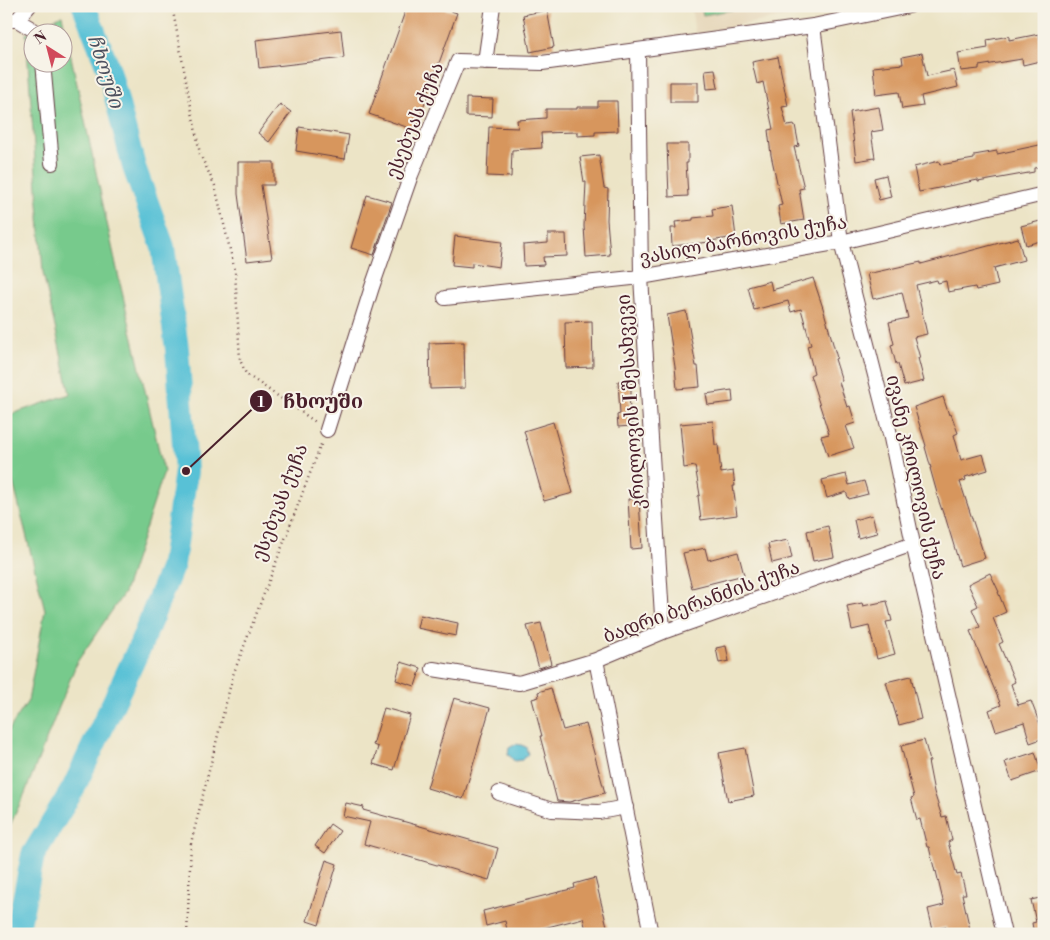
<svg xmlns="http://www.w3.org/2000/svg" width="1050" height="940" viewBox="0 0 1050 940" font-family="'Libre Bodoni','Noto Serif Georgian',serif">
	<rect width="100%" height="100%" fill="#f7f3e8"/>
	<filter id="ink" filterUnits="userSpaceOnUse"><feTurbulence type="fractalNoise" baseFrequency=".02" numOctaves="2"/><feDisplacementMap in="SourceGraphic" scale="10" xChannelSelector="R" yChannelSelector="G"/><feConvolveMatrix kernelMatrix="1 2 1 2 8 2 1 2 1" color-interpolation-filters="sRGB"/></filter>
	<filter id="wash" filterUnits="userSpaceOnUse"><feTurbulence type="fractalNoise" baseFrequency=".0096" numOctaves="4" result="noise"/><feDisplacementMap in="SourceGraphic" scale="20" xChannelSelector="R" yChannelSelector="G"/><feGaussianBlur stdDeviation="1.12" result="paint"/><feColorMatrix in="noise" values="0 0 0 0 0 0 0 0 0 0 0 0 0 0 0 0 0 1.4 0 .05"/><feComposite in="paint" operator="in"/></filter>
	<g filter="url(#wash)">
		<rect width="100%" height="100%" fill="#ece4c6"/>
		<path fill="#e5d5b7" d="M691,6H846L695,33Z"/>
		<path fill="#77ca8c" stroke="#60745c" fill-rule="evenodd" d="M701,6H736V9L703,15Z
			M62,15L120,283L164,472L124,593L77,662L25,793L6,834V734L28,701L45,610L6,454V416L70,394L43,273L26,34ZM32,32H62V62H32Z"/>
		<path fill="#59c1d6" stroke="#527080" d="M516,744L521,745L526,747L528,754L522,760L514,761L508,754L509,748Z"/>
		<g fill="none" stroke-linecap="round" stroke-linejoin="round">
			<path stroke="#59c1d6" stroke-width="24" d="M17,934L33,855L73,789L141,644L173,564L186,471L177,349L163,247L134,167L109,70L84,6"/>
		</g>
		<g id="blocks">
			<path fill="#d7965d" d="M407,6H436L457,13L415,130L369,114Z
				M547,10L554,47L530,52L523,15Z
				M341,30L344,58L259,68L256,40Z
				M1039,34L1044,60L1023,65L1022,59L979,66V69L961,71L958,53L988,48L987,40L1009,36V40Z
				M922,53L927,76L954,70L958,87L921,96L923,106L902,109L899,92L876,95L873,67L903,64L902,57Z
				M778,57L788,106L782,107L787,126L795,125L799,146L794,147L804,188L799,189L804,220L781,224L778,206L782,205L771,155L768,130L773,129L763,82L757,84L752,62Z
				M715,69L718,88L707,89L705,70Z
				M670,82H698V102H670Z
				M466,98L493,99L492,117L466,116Z
				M598,101H617L618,131L595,132V135L577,136V132L541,133L542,148L512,150L511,177L487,176L489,127L518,128L517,120L546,118V109H577V107H598Z
				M280,104L291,112L269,142L258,133Z
				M879,107L883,130L871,132L875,158L856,161L850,112Z
				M299,127L349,135L345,159L296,151Z
				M667,144H688V163H686L688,196L669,197Z
				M1044,144V166L1034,168V172L978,182V180L919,192L914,167L939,161L940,165L974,159V155L997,151V154Z
				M599,155L604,188L608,189L607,220L610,255L586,257L584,226L586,182H584L580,157Z
				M238,162H274V185H261L272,258L247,261L238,194Z
				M886,175L891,197L879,200L874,178Z
				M367,195L392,202L374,255L351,248Z
				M732,206L736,237L710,241V242L672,246L671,228H676L675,222L693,220V218L713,216L712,209Z
				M1044,220V240L1026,245L1021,226Z
				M548,234H566L567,256L543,257L544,265L524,266L523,245L548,243Z
				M455,236L502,242L499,267L472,263V267L452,265Z
				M1018,238L1024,260L994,268L998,285L976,290L975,287L948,292L946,281L938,283L937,280L916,285L927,334L914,337L920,358H918L924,381L904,386L898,364H896L891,345L894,344L889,322L908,318L902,292L873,299L867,274L921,262V264Z
				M813,278L823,308L837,358L835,359L842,381L839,382L847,407L850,406L855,423L846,426L854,448L828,456L821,436L829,434L810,375L814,373L807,346L811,345L801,309L791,312L788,301L754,310L748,287L770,281L772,290Z
				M686,311L696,366H698L700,387L677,389L675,367L667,315Z
				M592,321L593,367L566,368L565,322Z
				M464,342L465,388L430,389L429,343Z
				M618,381H631V398H629L632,426L618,427L617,415L620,414Z
				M732,390L733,402L708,405L706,394Z
				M943,397L949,415L951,414L958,433L954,435L961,460L983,454L988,470L965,477L966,480L960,482L985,558L960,566L945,516H944L936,493H937L930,468H931L925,447L926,446L914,407Z
				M713,421L715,445H718L721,473L733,471L735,486H733L737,515L701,520L698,496L700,495L695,466L684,468L680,424Z
				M553,422L573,493L544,501L524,431Z
				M846,474L849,485L864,481L868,494L849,499L846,492L827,498L822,480Z
				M628,499H639L642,548L631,549Z
				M872,515L877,533L858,538L854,520Z
				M828,526L834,557L813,561L807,531Z
				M788,540L792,558L772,563L768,544Z
				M705,548L708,560L738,552L744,575L692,588L683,553Z
				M990,573L999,592H998L1006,612L993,618L1003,642L999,644L1015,682L1011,684L1018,705L1031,701L1044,735V738L1030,743L1024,722L996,731L989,710L1001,705L970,631L980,627L972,609L978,606L968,584Z
				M887,601L892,621L886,622L895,654L877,659L869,626L852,630L847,606L862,603L863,606Z
				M420,615L458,623L456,636L417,628Z
				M541,623L551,664L539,668L527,626Z
				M726,646L729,661L719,663L716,648Z
				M401,662L421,668L415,686L396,680Z
				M911,676L921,719L899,725L886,682Z
				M551,688L563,730L586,724L605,793L569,802L557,801L540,736H542L532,699L539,697L538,692Z
				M454,698L490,708L463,799L427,788Z
				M384,708L410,715L394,770L373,764L378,747L373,745Z
				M924,740L930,761H928L934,792L942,817L946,816L952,840L948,842L957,875L961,874L966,894H962L971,934H947L946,927L933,930L928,909L944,905L936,871L935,872L929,847H927L920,819L917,820L911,798L914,797L901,746Z
				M745,748L754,796L728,801L719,753Z
				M1035,752L1041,771L1012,781L1005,762Z
				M346,803L364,807L363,810L498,848L489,880L364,844L370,822L343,816Z
				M330,824L340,831L325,853L315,846Z
				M326,860L337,864L319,925L307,921Z
				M595,878L609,934H587L583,918L520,934H508L505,921L486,926L483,911L575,888L574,884Z
				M1044,897V934H1034L1032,923L1036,922L1031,900Z"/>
		</g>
	</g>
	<g filter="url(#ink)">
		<use href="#blocks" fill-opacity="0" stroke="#623d42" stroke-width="1"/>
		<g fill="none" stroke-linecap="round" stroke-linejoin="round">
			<defs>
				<path id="minor" d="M6,20H17L29,6
					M17,20L37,32
					M813,26L841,242L891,438L913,544L1004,934
					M638,50L641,277L663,632
					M43,62L52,163
					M485,62L493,6
					M445,298L641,277L841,242L1044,194
					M327,430L372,287L411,175L458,61L542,63L813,26L909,6
					M433,669L519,683L596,660
					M499,793L552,810L599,812L626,807
					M651,934L596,660L663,632L913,544"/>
			</defs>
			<use href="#minor" stroke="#623d42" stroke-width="16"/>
			<path stroke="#623d42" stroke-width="2.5" stroke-dasharray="1 4" stroke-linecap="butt" d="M172,6L200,154L215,186L235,271L240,360L246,374L317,423
				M187,934L191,843L233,675L322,442"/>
			<use href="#minor" stroke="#fff" stroke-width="14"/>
		</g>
	</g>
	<g text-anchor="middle" stroke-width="4" stroke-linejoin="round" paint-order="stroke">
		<g font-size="19" fill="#4a1f2b" stroke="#f7f3e8">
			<text transform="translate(414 120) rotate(-68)" y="7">ესებუას ქუჩა</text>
			<text transform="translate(743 239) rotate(-10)" y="7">ვასილ ბარნოვის ქუჩა</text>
			<text transform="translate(630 402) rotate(-94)" y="7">კრილოვის I შესახვევი</text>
			<text transform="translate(917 477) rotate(77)" y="7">ივანე კრილოვის ქუჩა</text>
			<text transform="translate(279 502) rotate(-69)" y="7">ესებუას ქუჩა</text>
			<text transform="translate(701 601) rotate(-20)" y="7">ბადრი ბერანძის ქუჩა</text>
		</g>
		<g font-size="20" font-style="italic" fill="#4e505e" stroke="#f7f3e8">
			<text transform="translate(106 71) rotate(72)" y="7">ჩხოუში</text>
		</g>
	</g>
	<path fill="none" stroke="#4a1f2b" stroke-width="2" d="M186 471L261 401"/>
	<g fill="#4a1f2b" stroke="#f7f3e8" stroke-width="2">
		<circle cx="186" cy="471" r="5"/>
		<circle cx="261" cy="401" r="12"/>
	</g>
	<g font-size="15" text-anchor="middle" font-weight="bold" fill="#fff">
		<text x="261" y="407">1</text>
	</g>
	<g font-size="20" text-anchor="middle" font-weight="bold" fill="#4a1f2b" stroke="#f7f3e8" stroke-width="4" stroke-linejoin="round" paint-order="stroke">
		<text x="323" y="408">ჩხოუში</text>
	</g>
	<rect width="1050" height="940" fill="none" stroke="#f7f3e8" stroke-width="25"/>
	<g transform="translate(48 48) rotate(324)"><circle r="24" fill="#f7f3e8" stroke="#b29e9c"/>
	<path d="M0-4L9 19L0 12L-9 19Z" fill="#d1495b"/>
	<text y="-8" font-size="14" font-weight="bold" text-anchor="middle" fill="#4a1f2b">N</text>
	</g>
</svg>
